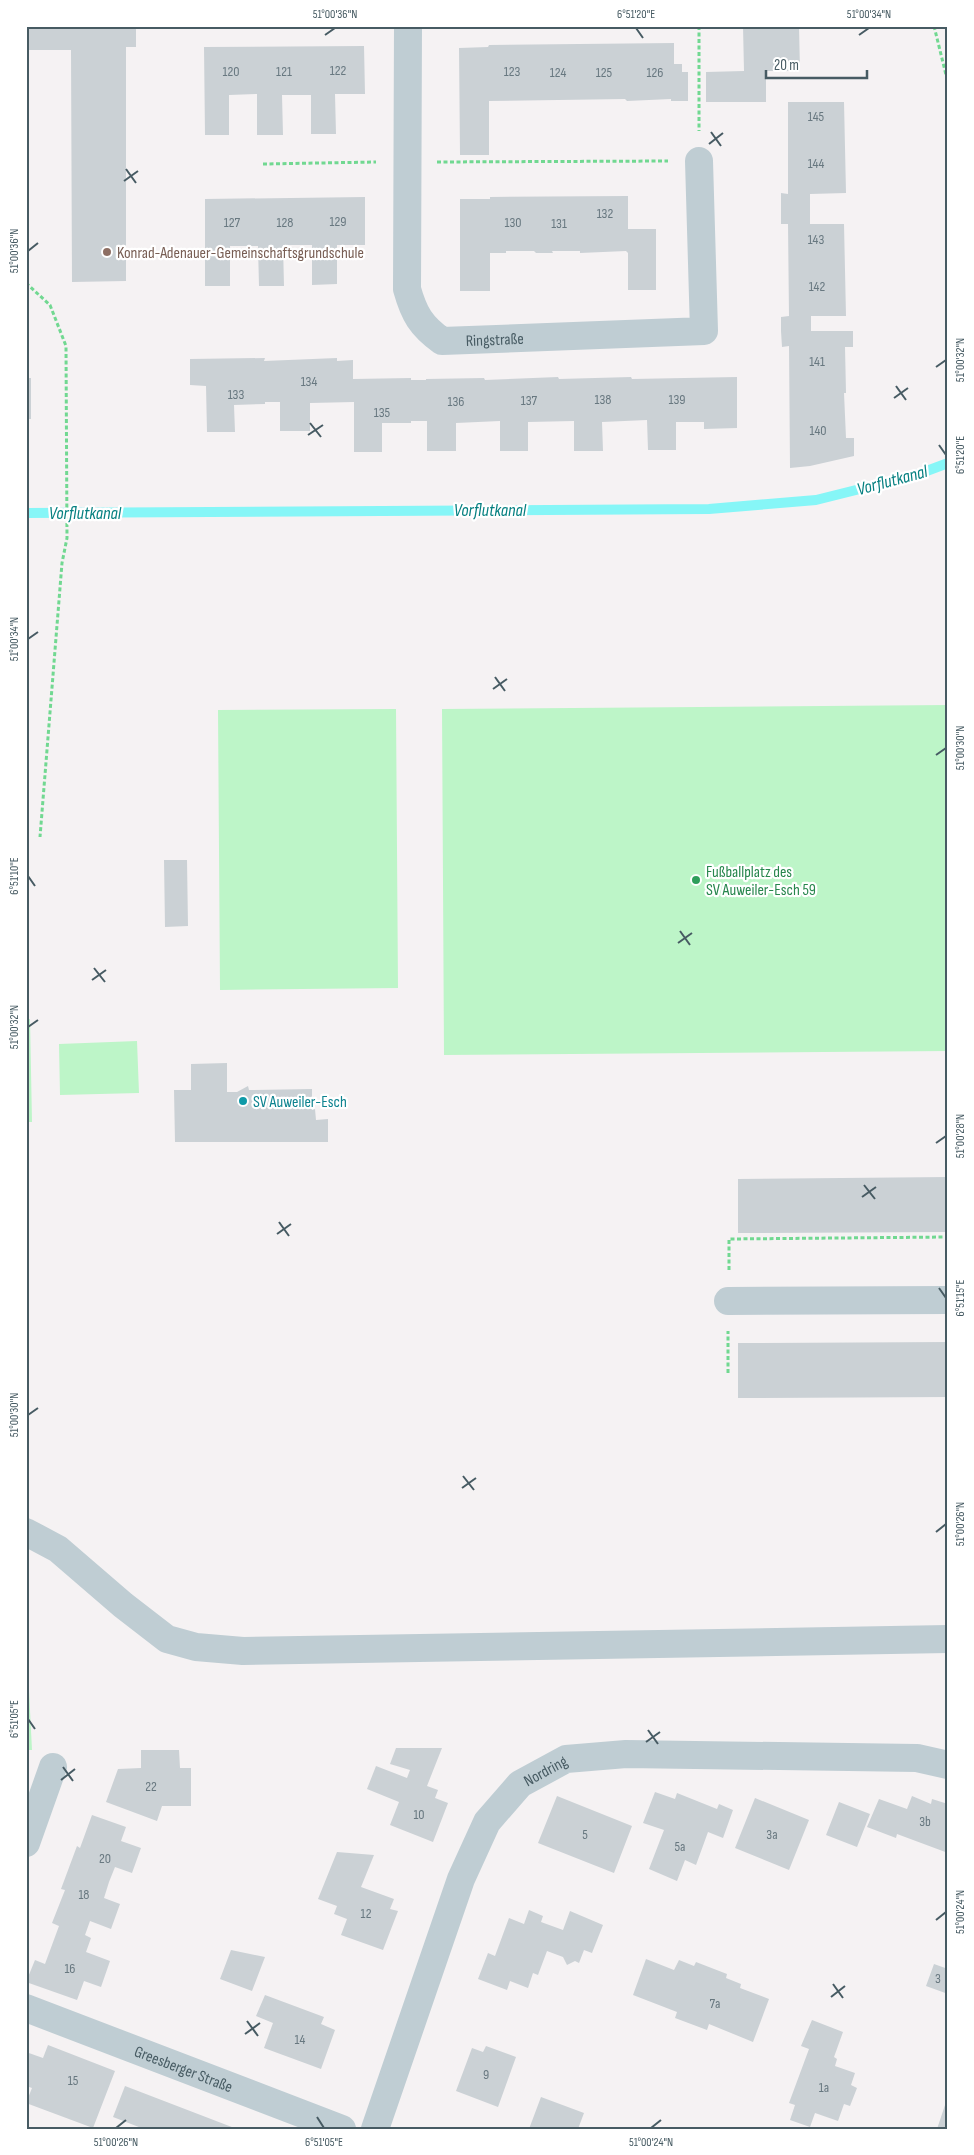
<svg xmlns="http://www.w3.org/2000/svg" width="974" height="2155" viewBox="0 0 974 2155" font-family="'Sofia Sans Condensed',sans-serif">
	<defs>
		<pattern id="park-tufts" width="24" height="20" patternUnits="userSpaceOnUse" patternTransform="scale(1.25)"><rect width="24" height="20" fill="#bdf5c8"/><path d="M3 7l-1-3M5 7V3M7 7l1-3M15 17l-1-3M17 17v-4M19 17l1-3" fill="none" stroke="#a4d4ae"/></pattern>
	</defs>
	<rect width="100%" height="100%" fill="#f5f2f3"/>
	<path fill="url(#park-tufts)" d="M26,1631L32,1750H26Z"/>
	<path fill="#bdf5c8" d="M948,705V1051L444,1055L442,709Z
		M396,709L398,988L220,990L218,710Z
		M26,1019H30L32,1122H26Z
		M137,1041L139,1093L60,1095L59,1044Z"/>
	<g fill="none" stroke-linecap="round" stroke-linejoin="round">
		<path stroke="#86f6f7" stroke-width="10" d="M26,513L709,509L816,500L916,475L948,463"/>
	</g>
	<path fill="#cbd1d5" d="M26,26H136V47H126V281L72,282L71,50H26Z
		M743,26H799L800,71H766V102H706V72L744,71Z
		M674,43V64H682V72H688V101H671V99L627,101L625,99L489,101V155H460L459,48L488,47L489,45Z
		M364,46L365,94H335L336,134H311V95H282L283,135H257V94L229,95V135H205L204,47Z
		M788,102H844L846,193L810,194V224H844L846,316H811V331H853V347H845L846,393H844L846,438H854V456L810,466L790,468L789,346L782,347L781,331V317L789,316L788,224H781V193L788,194Z
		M628,196V229H656V290H628V253L626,251L580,253V251H552L553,253H536L534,251H506V253H490V291H460V199H490V197Z
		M365,197V245H337V284L312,285V245H283L284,286H259L258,246H230V286H205V199Z
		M265,358L264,361L337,358V361L353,360V379L411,378V380H426V379L484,378L485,380L558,377L559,379L631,377L632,379L737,377V428L704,429V422H676V450H648L647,420L602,422L603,451H574V421L528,422V451H500V421L456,423V451H427V421H411V423H382V452H354V402L310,403V431H280V402H265V404L234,405L235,432H207L206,386L190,385V359Z
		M26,378H31V419H26Z
		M164,860H187L188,926L165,927Z
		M227,1063V1092H237L248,1086L249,1090L312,1089V1110L315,1109L316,1120L328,1119V1142H175L174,1090H191V1064Z
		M948,1177V1232L738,1233V1179Z
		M948,1342V1397L738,1398V1343Z
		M396,1748H442L427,1786L438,1790L435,1798L448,1803L433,1842L390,1825L399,1802L367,1789L376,1766L407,1778L410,1770L390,1764Z
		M141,1750H179L180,1768H191V1806H162L157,1821L106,1802L118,1769L141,1768Z
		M655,1792L675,1799L677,1793L717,1809L719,1804L733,1810L723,1838L708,1832L696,1865L685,1860L677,1881L649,1869L664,1830L643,1823Z
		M557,1796L632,1826L614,1873L538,1843Z
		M912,1796L931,1804L932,1799L948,1804V1853L897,1834L896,1838L867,1827L879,1799L907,1809Z
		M755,1798L809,1820L789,1870L735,1848Z
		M839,1802L870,1814L857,1847L826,1835Z
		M92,1815L126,1827L121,1841L141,1848L132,1873L115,1867L109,1882L104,1898L120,1904L111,1929L90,1921L85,1935L91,1938L86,1952L110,1961L101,1987L84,1981L77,2000L26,1982L35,1960L45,1964L59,1926L52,1923L65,1890L61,1889L77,1846L80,1848Z
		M337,1852L374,1855L361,1887L394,1899L390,1909L398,1911L383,1950L341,1935L347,1919L334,1914L337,1906L318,1899Z
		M529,1910L543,1916L541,1922L563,1930L570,1911L603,1925L592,1953L584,1950L579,1963L575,1961L567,1965L563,1957L547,1951L538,1975L533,1973L528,1988L510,1981L507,1990L478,1979L488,1953L495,1956L509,1918L524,1924Z
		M231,1950L265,1957L252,1991L220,1979Z
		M646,1959L674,1970L679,1960L694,1966L696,1962L727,1974L726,1978L741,1984L740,1988L769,1999L753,2042L709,2024L707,2030L675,2018L677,2012L633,1995Z
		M934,1964L948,1969V1994L926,1986Z
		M265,1995L324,2017L321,2024L335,2030L321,2069L264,2048L273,2023L256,2016Z
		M812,2020L843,2032L834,2057L837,2059L835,2066L855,2073L851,2085L857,2088L850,2106L844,2104L838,2121L815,2113L810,2127L790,2120L795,2105L789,2103L809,2049L801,2046Z
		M48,2045L115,2071L93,2128L26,2103L32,2088L26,2086V2052L43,2058Z
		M486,2046L516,2057L498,2107L456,2091L472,2048L483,2052Z
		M125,2086L237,2129H144L113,2117Z
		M541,2097L584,2113L578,2129H529Z
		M948,2099V2129H937L947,2099Z"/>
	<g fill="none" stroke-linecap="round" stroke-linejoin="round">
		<path stroke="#71d891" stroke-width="3" stroke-dasharray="4 2.5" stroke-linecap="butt" d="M699,26V131
			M934,26L948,83
			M437,162L668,161
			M263,164L376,162
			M26,283L50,305L66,346L67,538L62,563L40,837
			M729,1270V1239L948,1237
			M728,1373V1331"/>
		<g stroke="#bfcdd3" stroke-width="28">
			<path id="s1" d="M408,26L407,289C414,314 421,326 442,341L704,331L699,161"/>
			<path d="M728,1301L948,1300"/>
			<path d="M26,1532L58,1549L123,1605L167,1639L196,1647L243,1651L948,1639"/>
			<path d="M26,1843L53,1767"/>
			<path id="s2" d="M26,2008L342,2129"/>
			<path id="s3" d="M375,2129L461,1879L487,1822L520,1784L566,1759L626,1754L917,1758L948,1765"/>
		</g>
	</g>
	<path fill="none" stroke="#475b63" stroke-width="2" d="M636,28L643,38M325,35L335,28M859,35L869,28M711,132L721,146M709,144L723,133M126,169L136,183M124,181L138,171M28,251L38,243M936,367L946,360M896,386L906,400M894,398L908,388M310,423L321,437M308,435L323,425M939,445L946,455M28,639L38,632M495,677L505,691M493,689L507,679M936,755L946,748M28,876L35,886M680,931L690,945M678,943L692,933M94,968L105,982M92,980L106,970M28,1027L38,1020M936,1143L946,1136M864,1185L875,1199M862,1197L876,1187M279,1222L289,1236M277,1234L291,1224M939,1288L946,1298M28,1415L38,1408M463,1476L474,1490M462,1488L476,1478M936,1532L946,1524M28,1719L35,1729M648,1730L658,1744M646,1742L660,1732M63,1767L73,1781M61,1780L75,1769M936,1920L946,1912M833,1984L843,1998M831,1997L845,1986M247,2021L258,2036M245,2034L260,2023M317,2117L324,2128M116,2128L126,2120M651,2128L661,2120"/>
	<circle fill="#8d6e63" stroke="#fff" stroke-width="2" cx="107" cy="252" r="5"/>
	<circle fill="#2e9e5b" stroke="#fff" stroke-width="2" cx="696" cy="880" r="5"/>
	<circle fill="#0f9aa8" stroke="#fff" stroke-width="2" cx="243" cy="1101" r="5"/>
	<g text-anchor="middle" stroke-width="4.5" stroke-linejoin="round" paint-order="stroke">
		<g font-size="14" fill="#687880">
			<text x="338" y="75">122</text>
			<text x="231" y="76">120</text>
			<text x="284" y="76">121</text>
			<text x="512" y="76">123</text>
			<text x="558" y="77">124</text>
			<text x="604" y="77">125</text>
			<text x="655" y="77">126</text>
			<text x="816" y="121">145</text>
			<text x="816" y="168">144</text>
			<text x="605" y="218">132</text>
			<text x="338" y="226">129</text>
			<text x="232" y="227">127</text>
			<text x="285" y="227">128</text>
			<text x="513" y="227">130</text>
			<text x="559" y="228">131</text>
			<text x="816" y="244">143</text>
			<text x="817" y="291">142</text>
			<text x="817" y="366">141</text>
			<text x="309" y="386">134</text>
			<text x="236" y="399">133</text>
			<text x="603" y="404">138</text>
			<text x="677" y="404">139</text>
			<text x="529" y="405">137</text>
			<text x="456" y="406">136</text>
			<text x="382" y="417">135</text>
			<text x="818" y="435">140</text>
			<text x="151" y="1791">22</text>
			<text x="419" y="1819">10</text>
			<text x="925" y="1826">3b</text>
			<text x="585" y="1839">5</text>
			<text x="772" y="1839">3a</text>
			<text x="680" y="1851">5a</text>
			<text x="105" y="1863">20</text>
			<text x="84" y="1899">18</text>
			<text x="366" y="1918">12</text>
			<text x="70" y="1973">16</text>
			<text x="938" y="1983">3</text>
			<text x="715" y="2008">7a</text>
			<text x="300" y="2044">14</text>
			<text x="486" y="2079">9</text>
			<text x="73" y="2085">15</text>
			<text x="824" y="2092">1a</text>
		</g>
		<g font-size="16" fill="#785e54" stroke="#fff" text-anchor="start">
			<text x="117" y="258">Konrad-Adenauer-Gemeinschaftsgrundschule</text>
		</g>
		<g font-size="16" fill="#475b63" stroke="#fff">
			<text dy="6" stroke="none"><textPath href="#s1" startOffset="380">Ringstraße</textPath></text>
			<text dy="6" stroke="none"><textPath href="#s3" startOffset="406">Nordring</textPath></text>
			<text dy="6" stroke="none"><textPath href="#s2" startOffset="169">Greesberger Straße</textPath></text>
		</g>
		<g font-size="16" fill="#27864d" stroke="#fff" text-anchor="start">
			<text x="706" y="877">Fußballplatz des<tspan x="706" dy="18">SV Auweiler-Esch 59</tspan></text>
		</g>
		<g font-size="16" fill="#0d838f" stroke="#fff" text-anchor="start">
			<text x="253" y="1107">SV Auweiler-Esch</text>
		</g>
		<g font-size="18" font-style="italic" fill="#068081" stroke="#fff">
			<text transform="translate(892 480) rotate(-15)" y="6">Vorflutkanal</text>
			<text x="490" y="516">Vorflutkanal</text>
			<text x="85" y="519">Vorflutkanal</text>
		</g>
	</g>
	<rect width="974" height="2155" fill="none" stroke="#ffffff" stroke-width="55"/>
	<path d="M766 70v8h101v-8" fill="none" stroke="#475b63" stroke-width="2.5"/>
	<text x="774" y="70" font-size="15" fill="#475b63" stroke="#ffffff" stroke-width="4" paint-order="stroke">20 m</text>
	<rect x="28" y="28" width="918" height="2100" fill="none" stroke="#475b63" stroke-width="2"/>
	<g font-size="12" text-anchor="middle" fill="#475b63">
		<text x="335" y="18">51°00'36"N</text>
		<text x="636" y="18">6°51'20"E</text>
		<text x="869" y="18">51°00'34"N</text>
		<text transform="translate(14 251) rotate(-90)" y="4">51°00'36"N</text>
		<text transform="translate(960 360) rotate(-90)" y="4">51°00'32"N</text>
		<text transform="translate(960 455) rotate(-90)" y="4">6°51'20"E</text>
		<text transform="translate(14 639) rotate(-90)" y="4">51°00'34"N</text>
		<text transform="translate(960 748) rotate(-90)" y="4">51°00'30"N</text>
		<text transform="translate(14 876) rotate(-90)" y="4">6°51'10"E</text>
		<text transform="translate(14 1027) rotate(-90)" y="4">51°00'32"N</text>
		<text transform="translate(960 1136) rotate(-90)" y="4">51°00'28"N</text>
		<text transform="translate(960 1298) rotate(-90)" y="4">6°51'15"E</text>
		<text transform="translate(14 1415) rotate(-90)" y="4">51°00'30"N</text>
		<text transform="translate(960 1524) rotate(-90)" y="4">51°00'26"N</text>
		<text transform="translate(14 1719) rotate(-90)" y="4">6°51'05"E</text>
		<text transform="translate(960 1912) rotate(-90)" y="4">51°00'24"N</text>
		<text x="116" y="2146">51°00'26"N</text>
		<text x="324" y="2146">6°51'05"E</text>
		<text x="651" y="2146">51°00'24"N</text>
	</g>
</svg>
